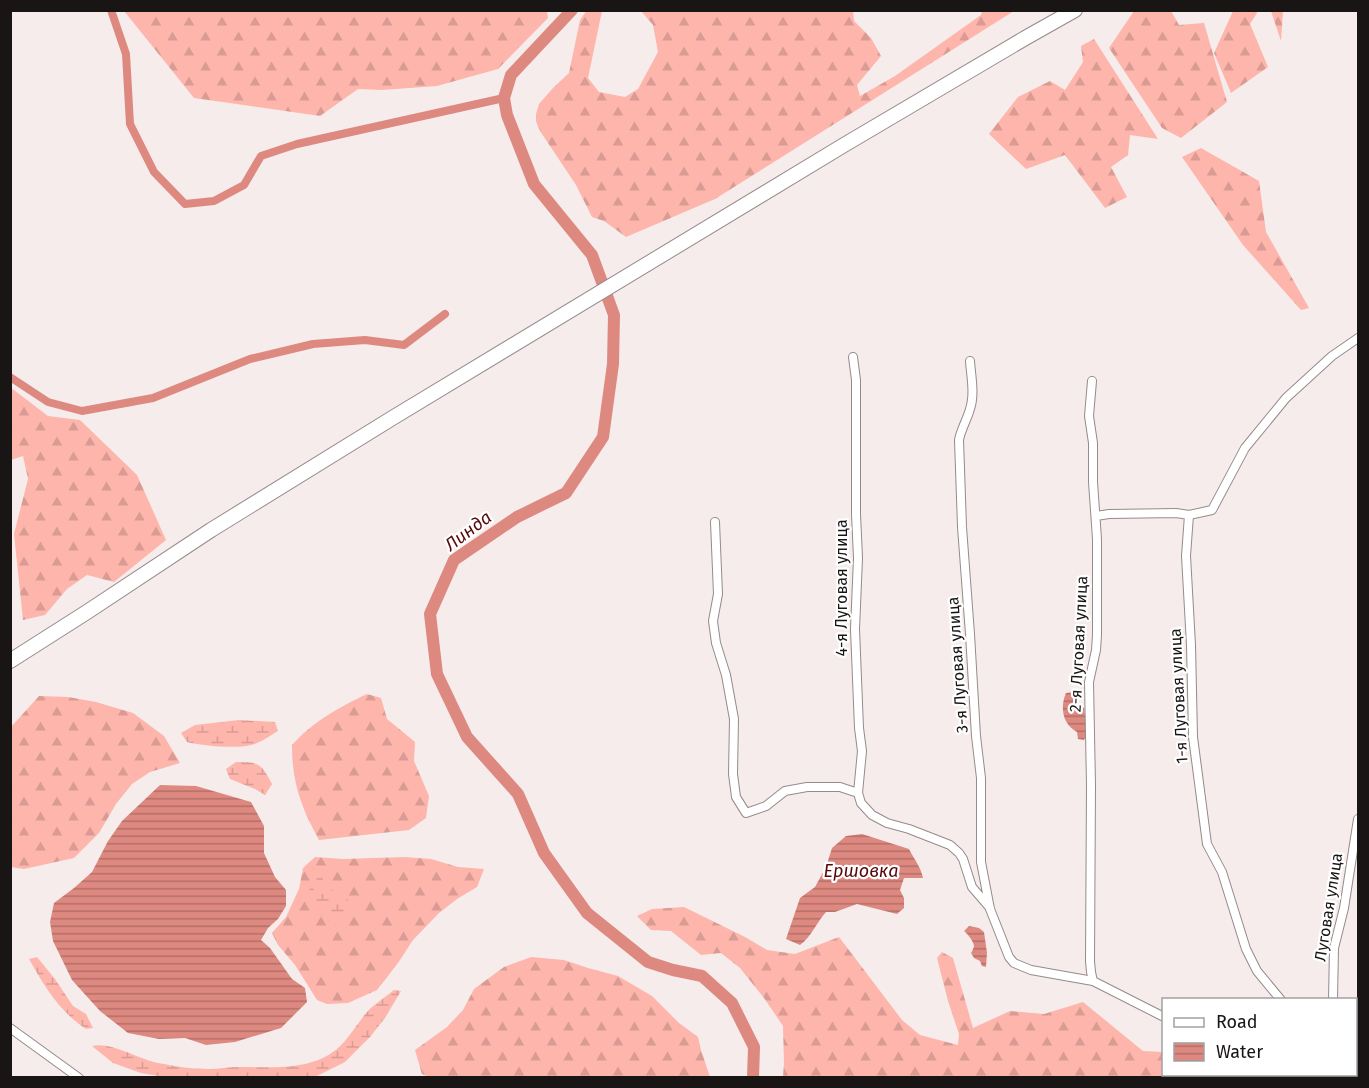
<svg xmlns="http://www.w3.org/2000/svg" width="1369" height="1088" viewBox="0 0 1369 1088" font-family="'Fira Sans',sans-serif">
	<defs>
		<pattern id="forest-firs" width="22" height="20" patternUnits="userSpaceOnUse" patternTransform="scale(1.5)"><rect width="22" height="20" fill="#feb5ac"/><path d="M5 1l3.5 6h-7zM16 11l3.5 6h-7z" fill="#d99b93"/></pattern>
		<pattern id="wetland-marsh" width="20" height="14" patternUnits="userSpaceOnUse" patternTransform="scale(1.5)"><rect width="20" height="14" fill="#feb5ac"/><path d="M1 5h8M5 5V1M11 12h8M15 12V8" fill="none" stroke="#d99b93"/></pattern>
		<pattern id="water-rules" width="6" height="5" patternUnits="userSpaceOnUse" patternTransform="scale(1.5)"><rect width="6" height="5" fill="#de8980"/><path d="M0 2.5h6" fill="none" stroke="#b36f68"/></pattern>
	</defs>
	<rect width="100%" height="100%" fill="#f6eceb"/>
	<path fill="url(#forest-firs)" d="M587,10L602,11L588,78L599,92L625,97L638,89L658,52L653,25L641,11H853L854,21L871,38L881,56L857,85L860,96L895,76L981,15L982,11H1014L715,199L626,237L604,221L592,217L576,185L540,131L536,121V114L539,104L553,88L569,73L580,20Z
		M547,11L548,18L498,69L437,86L382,90L358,89L320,116L194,98L124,11Z
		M1134,11H1171L1179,25L1204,23L1227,102L1181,138L1162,128L1109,48Z
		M1233,11H1257V13L1250,24L1268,67L1231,93L1214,53Z
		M1271,11H1283L1281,41Z
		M1094,39L1158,139L1130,135L1128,155L1111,167L1127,197L1105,208L1065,155L1026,169L989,134L1018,97L1050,81L1065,90L1083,62L1081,46Z
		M1201,148L1259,181L1266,232L1309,308L1301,310L1243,245L1182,157Z
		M10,387L48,416L80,420L137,475L166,540L114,582L87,575L67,589L45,615L23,620L14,534L28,479L23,456L11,460Z
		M367,694L381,698L387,719L415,742L414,761L429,796L426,818L409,830L319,840C301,807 292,783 292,745C314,721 338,708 367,694Z
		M39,696L68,697L96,702L133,713L164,736L180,763L150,772L132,784L116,804L99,833L74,858L24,869L11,867V727Z
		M315,857L343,859L405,857L431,859L458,867L484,869L477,887L457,899L439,913L413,940L398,963L377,990L348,1003L327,1004L317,1000L295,965L278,945L272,933L286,917L299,889L303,868Z
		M684,907L745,937L767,950L795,954L839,937L902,1020L920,1035L958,1045L959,1034L948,1001L937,958L942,952L953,958L973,1028L1010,1011L1044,1014L1083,1002L1143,1051L1163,1052L1164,1074L1177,1075L1179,1077H783L784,1063L783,1026L764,998L740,968L721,953L701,955L671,931L651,930L637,916L652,909Z
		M531,957L564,960L588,968L618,976L652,996L679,1023L698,1037L701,1050L710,1077L432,1078L422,1074L415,1050L447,1027L463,1010L474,989L504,967Z"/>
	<path fill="url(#wetland-marsh)" d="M239,720L275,722L278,731C271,735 264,740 257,743C244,750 202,746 187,742L181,733L195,725Z
		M236,762C259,762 261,763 272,784L265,795L255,789L230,779L226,769Z
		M315,865C324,881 327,891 347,895L349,907L344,920L332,925C326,918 317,911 313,903C307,891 309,876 315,865Z
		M37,957L55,979L73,1006L86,1014L93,1028L86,1029C60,1012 44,986 29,959Z
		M394,990L401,991L385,1018L370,1037L345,1062L315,1077H164L141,1073L113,1063L92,1046C110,1041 139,1059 158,1063C174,1066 191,1069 208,1069C218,1069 229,1067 240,1067C272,1067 310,1071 337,1049C351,1037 359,1019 372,1007C379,1001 387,996 394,990Z"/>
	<path fill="url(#water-rules)" d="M1073,692L1075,696L1077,694L1079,695L1077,702L1081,712L1084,707L1087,734L1084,740L1078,739L1077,732C1062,724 1060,707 1066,693Z
		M160,785L196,786L251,802L264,826V853L275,877L286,890V906L278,919L268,928L261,940L270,948L292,979L305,988L307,1002L281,1028L235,1042L206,1045L185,1038L159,1039L128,1033L100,1011L72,980L53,941L50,922L54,903L74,888L92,872L108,841L122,821Z
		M862,834L909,849C915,861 920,865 923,878H904L900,890L904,898V908L897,914L857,904L835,912H826C817,922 811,937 800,945L786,939L800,898L815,887L826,867L832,848L846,836Z
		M969,926L979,928L984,932L987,953L986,967L982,966L980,961L974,958L971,953C972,952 974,947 974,946C974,942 967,933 964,931Z"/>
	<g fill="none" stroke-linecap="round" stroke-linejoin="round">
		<path stroke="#de8980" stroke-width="8" d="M111,10L126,54L130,124L154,172L185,204L214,201L244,185L261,156L297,144L504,98
			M10,377L48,402L82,411L153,398L250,359L313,344L365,340L404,345L445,314"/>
		<path stroke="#de8980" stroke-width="12" d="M572,10L511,75L504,98L507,115L534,184L592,255L614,315L613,364L603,437L566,493L517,517L454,560L430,614L437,674L467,737L518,794L544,853L587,913L648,962L673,970L702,976L732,1003L754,1047L753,1078"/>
		<defs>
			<path id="street" d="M853,357L856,380V514L858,558L855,629L859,728L862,751L858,793L861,803L872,815L887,823L909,829L950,845L959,853L963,859L972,887L990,908
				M970,361C971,376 975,394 970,409C967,420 961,429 959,440L962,527L970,634L976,736L981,778V862L990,909L1009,957L1014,963L1031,970L1093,981L1164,1017
				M1092,381L1089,416L1093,443V482L1097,539V635L1096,650L1089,682L1091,785L1090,961L1091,972L1093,981
				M1189,515L1186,556L1191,645L1193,737L1207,844L1222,872L1246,949L1257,971L1281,1000
				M1096,516L1109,514L1176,513L1189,515L1212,510L1245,448L1286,398L1332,356L1358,338
				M715,522L718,594L713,621L716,643L726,675L734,719L733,774L736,797L746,813L766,806L785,791L807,787H840L858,793
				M1333,1000L1334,948L1344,908L1358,819
				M1356,1017H1358
				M10,1028L79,1078"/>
			<path id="primary" d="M10,661L87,612L211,530L394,417L844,145L1027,37L1075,10"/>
		</defs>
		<use href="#street" stroke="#948b8a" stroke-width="10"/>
		<use href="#primary" stroke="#948b8a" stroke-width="16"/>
		<use href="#street" stroke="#fff" stroke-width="8"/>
		<use href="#primary" stroke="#fff" stroke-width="14"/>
	</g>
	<g text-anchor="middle" stroke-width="4.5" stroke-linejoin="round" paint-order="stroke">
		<g font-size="16" fill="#181514" stroke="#fff">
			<text transform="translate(841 588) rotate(-90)" y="6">4-я Луговая улица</text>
			<text transform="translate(1078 644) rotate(-87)" y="6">2-я Луговая улица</text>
			<text transform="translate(957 665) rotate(-94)" y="6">3-я Луговая улица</text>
			<text transform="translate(1178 696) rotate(-93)" y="6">1-я Луговая улица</text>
			<text transform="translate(1328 907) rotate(-81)" y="6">Луговая улица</text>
		</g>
		<g font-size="18" font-style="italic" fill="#56080a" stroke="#fff">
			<text transform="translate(468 531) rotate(-37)" y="6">Линда</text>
			<text x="861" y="877">Ершовка</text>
		</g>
	</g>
	<rect width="1369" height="1088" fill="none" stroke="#181514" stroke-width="24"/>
	<rect x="1162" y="998" width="195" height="78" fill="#ffffff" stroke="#a3a1a1" stroke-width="1.5"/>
	<rect x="1174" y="1018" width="30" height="9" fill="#ffffff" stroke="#a3a1a1" stroke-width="1.5"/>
	<text x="1216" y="1028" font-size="18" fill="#181514">Road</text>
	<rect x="1174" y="1043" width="30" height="18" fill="url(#water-rules)" stroke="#a3a1a1" stroke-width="1.5"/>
	<text x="1216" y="1058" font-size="18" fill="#181514">Water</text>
</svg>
